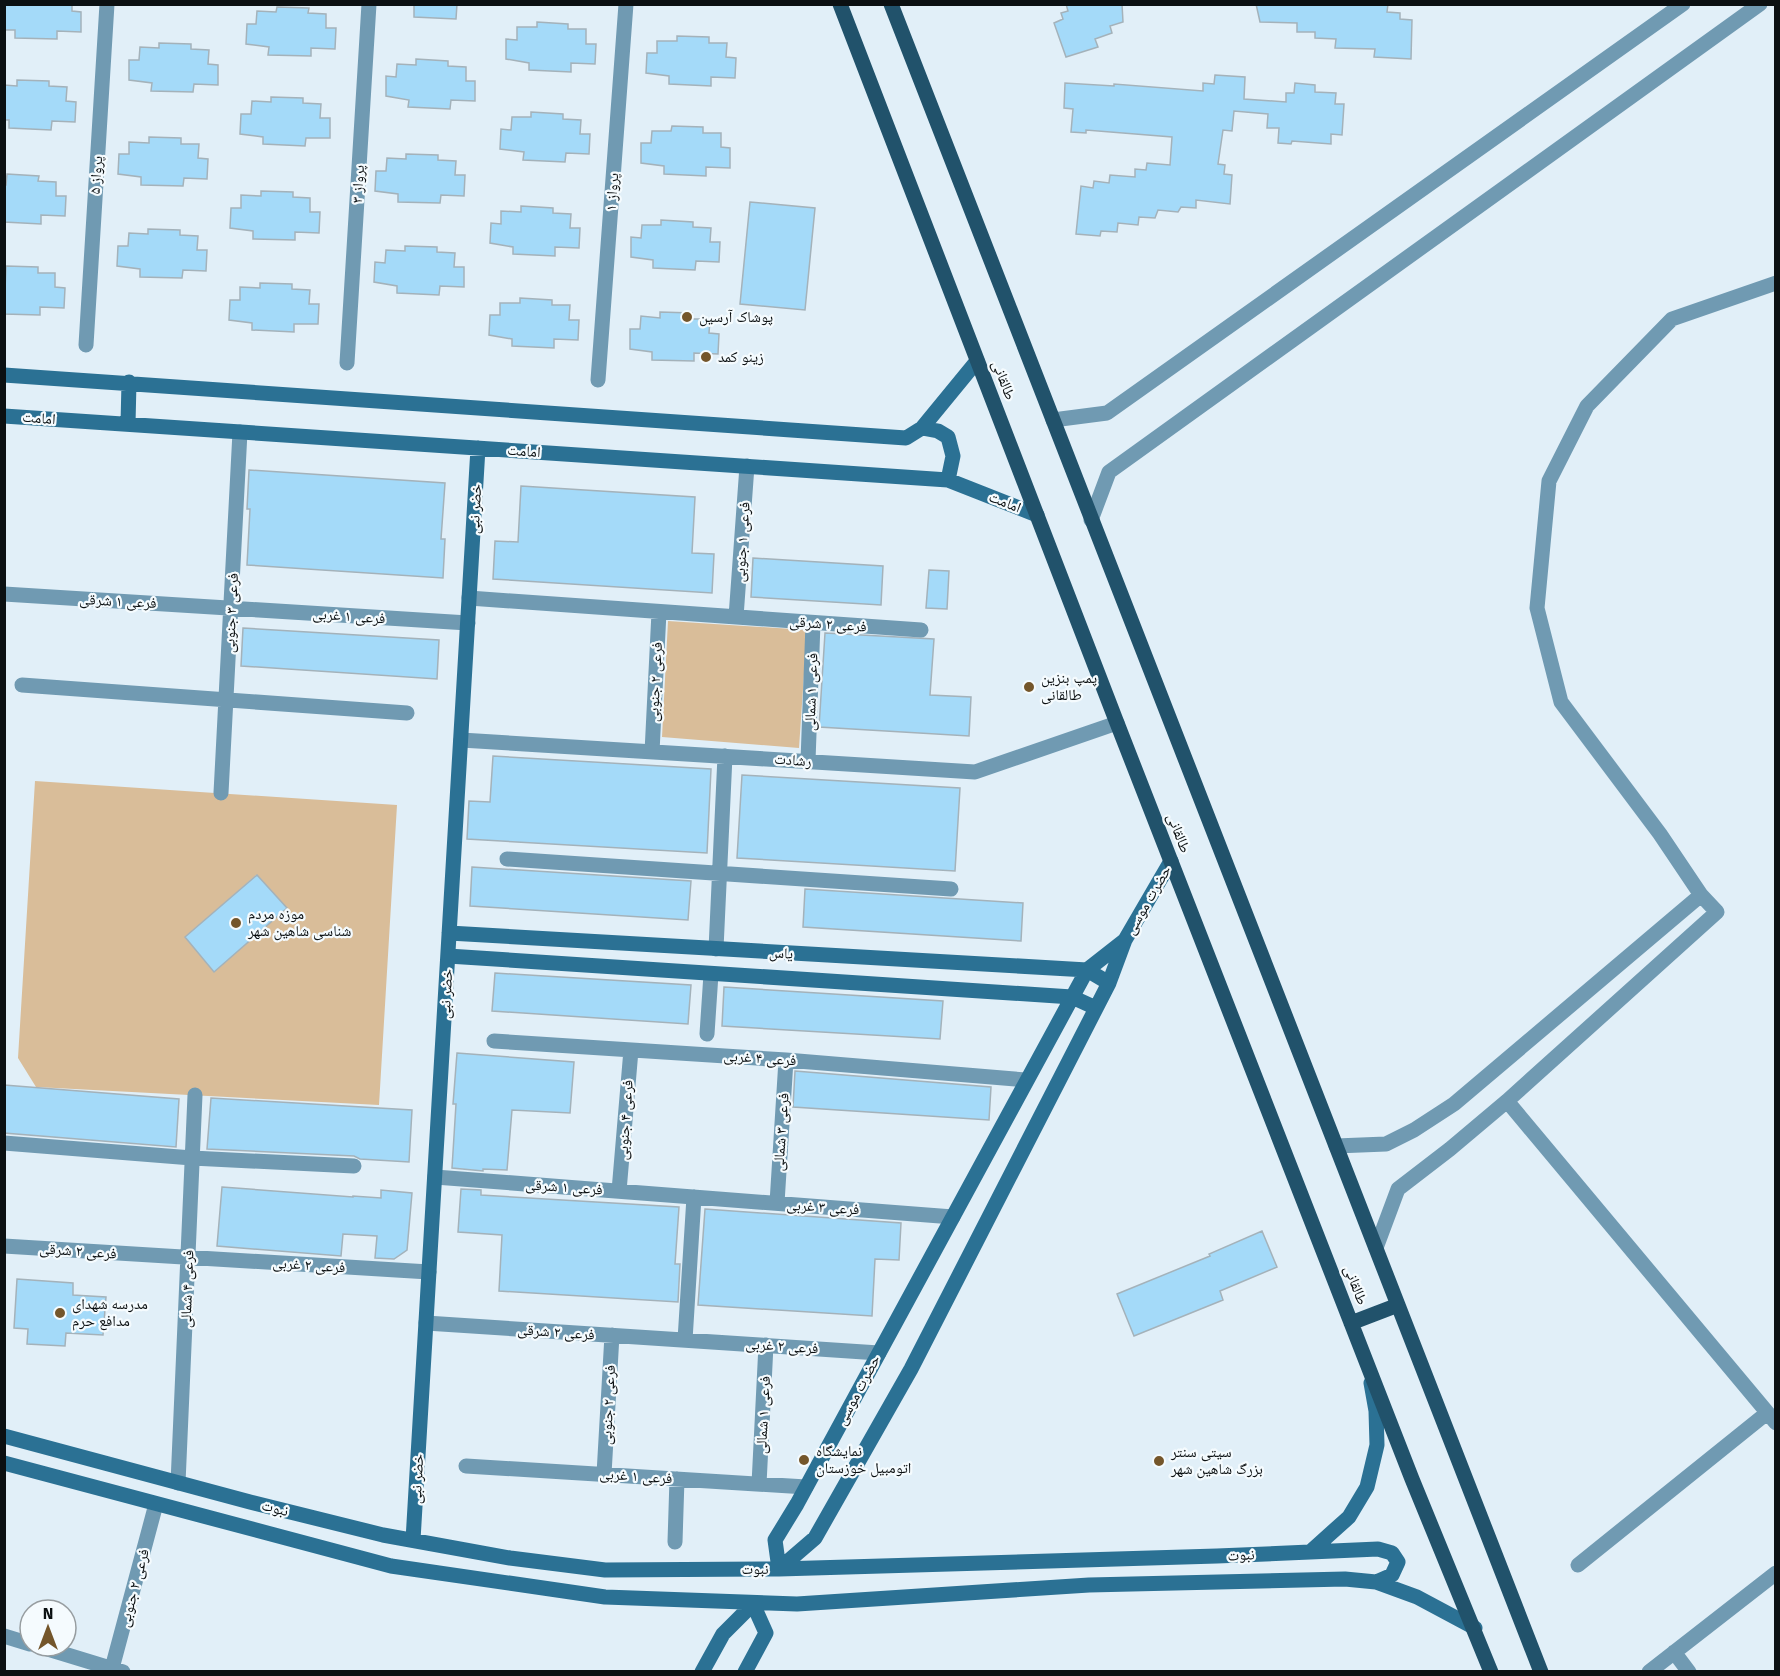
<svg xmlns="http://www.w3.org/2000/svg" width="1780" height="1676" viewBox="0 0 1780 1676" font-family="'Fira Sans','Noto Naskh Arabic',sans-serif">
	<rect width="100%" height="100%" fill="#e1eff8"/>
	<path fill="#d9bd99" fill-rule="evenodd" d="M668,621L807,630L799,748L662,737Z
		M35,781L397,805L379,1105L36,1087L18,1058ZM256,875L286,908L214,972L186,937Z"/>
	<path fill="#a4daf9" stroke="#a4b2ba" stroke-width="1.5" d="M4,4H72V11L81,12V32L57,31V39L15,38V30H4Z
		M414,4H457L456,19L414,17Z
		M1066,4H1122L1123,22L1110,26L1112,33L1095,39L1098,47L1066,57L1054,23L1063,19L1061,13L1068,11Z
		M1256,4H1388L1387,12L1400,13V19L1412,20L1411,59L1374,57L1375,49L1335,48L1336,39L1315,38V32H1297V23L1260,22Z
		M277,7L309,8L308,13L326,14V28H336L335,49L311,48V56L268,55L269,47L246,44L247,24H256L257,11L276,12Z
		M537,22L568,24V29H586V44H596L595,64L571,63V72L529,70V63L506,59V39L517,40V27H537Z
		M677,36L709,37V43H727L726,57L736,58L735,78L711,77V86L669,84V76L646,73L647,53H657V41H677Z
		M159,43L191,44V49L209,50L208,64L218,65V85L194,84L193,92L151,91L152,83L129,80V60H139L140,47L159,48Z
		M416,59L448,61V66L466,67V81H475V101L451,100L450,109L408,107L409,100L386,96V76L396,77L397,64L416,65Z
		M1215,75L1245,77L1244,99L1286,102V93H1294L1295,83L1315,85V92L1336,93L1335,104H1344L1342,135L1331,134V144L1292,141L1291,144L1278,143L1279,128H1267L1268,114L1234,111L1232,131L1223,130L1218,164L1225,165L1224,174L1232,175L1230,204L1196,200V208L1181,207L1178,212L1158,210L1155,218L1139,217L1138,225L1118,223L1117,232L1101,231L1100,236L1076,234L1081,186L1093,188L1094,181L1109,183L1110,175L1135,177V169L1146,170L1147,163L1170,165L1172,137L1086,130V133L1071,132L1073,109L1064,108L1065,83L1114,86V84L1203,91V83L1214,84Z
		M17,80L49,81V86L67,87L66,101L76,102L75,122L52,121L51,130L9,128V120H4V85L17,86Z
		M271,97L303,98V103L321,104L320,118H330V138H306L305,146L263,144V137L240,134L241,114H251L252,101L271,102Z
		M531,112L563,114V119L581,120L580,134H590L589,154L566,153L565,162L523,160L524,152L500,149L501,129L511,130L512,117H531Z
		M672,126L703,127V133H721V147L730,148V168L706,167V176L664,174V166L641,163V143H651L652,131H671Z
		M149,137L181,138V144H199L198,158L208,159L207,179L184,178L183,186L141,185V177L118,174L119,154H129V142L149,143Z
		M406,154L438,155V160L456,161L455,175H465L464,196L441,195L440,203L398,202V194L375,191L376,171H386L387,158L406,159Z
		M7,174L39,176L38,181L56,182V196H66L65,216L41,215V224L4,222V185H6Z
		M261,191L293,192V197L310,198V212H320L319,233L295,232V240L253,239V231L230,228L231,208H241V195L261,196Z
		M750,202L815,208L805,310L740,304Z
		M521,206L553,208V213L571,214L570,228H580L579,248L555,247V256L513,254V247L490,243L491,223L501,224V211L521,212Z
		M661,220L693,222V227L711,228L710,242H720L719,262L696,261L695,270L653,268V260L631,257V237L641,238L642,225H661Z
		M148,229L180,230V235L198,236L197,250H207L206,271L183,270L182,278L140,277V269L117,266L118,246H128L129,233L148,234Z
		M405,246L437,247V252L455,253L454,267H464V287L440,286L439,295L397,293V286L374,282L375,262L385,263L386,250L405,251Z
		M6,266L38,267V273H55V287L65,288L64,308L40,307V315L4,314Z
		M260,283L292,284V289L310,290L309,304H319L318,324H294V332L252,330V323L229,320L230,300H240V287L260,288Z
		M520,298L552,300V305H570L569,320H579L578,340L554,339V348L512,346V339L489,335L490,315H500V303H520Z
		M660,312L692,313V319H710L709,333L719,334L718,354L694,353V361L652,360V352L630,349V329H640L641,316L660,318Z
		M249,470L445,483L441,539H445L443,578L247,565L250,509H247Z
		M521,486L695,497L692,553L714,554L712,593L493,579L495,541L518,542Z
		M753,558L883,566L881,605L751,597Z
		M929,570L949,571L947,609L926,608Z
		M243,628L439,640L437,679L241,666Z
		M825,633L934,639L930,695L971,697L969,736L819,727Z
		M493,756L711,769L707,853L467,839L469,801L490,802Z
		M742,775L960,788L955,871L737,858Z
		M472,867L691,881L688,920L470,906Z
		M257,875L287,908L214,972L185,937Z
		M805,889L1023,903L1021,941L803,927Z
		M495,973L691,985L688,1024L492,1011Z
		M724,987L943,1001L940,1039L722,1026Z
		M457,1053L574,1062L570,1113L512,1110L507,1170L483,1169V1171L452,1168L456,1104H453Z
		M795,1071L991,1087L989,1120L793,1107Z
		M4,1085L179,1099L176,1147L4,1133Z
		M211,1098L412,1110L409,1162L360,1159L354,1156L207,1149Z
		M222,1187L353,1197V1196L381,1198V1190L412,1193L407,1250L394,1259L375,1258L377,1236L343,1234L341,1256L217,1246Z
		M461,1189L481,1190V1195L679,1207L675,1264H680L678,1302L499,1291L502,1235L458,1232Z
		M705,1209L901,1223L899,1260L875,1259L872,1316L698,1305Z
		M1262,1231L1277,1267L1220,1291L1223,1300L1134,1336L1117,1294L1210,1256L1209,1254Z
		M17,1279L73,1283V1295L106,1297L103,1335L66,1333L65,1346L27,1344L28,1329L14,1328Z"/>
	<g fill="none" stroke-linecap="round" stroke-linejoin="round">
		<path stroke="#709ab2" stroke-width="15" d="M86,345L107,4
			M347,363L369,4
			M598,380L626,4
			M1053,420L1107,413L1683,4
			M1091,520L1109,472L1760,4
			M4,594L468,623
			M469,598L921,630
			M736,617L747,466
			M22,685L407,713
			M461,740L975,772L1117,723
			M652,752L659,612
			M808,761L813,623
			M221,793L240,432
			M507,859L951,889
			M716,949L725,756
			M707,1034L711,974
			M494,1041L786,1060L1026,1080
			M1507,1101L1776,1423
			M4,1143L192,1158L354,1166
			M1336,1146L1386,1144L1414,1130L1454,1104L1701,895
			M435,1177L953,1217
			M619,1191L631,1050
			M777,1203L786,1060
			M4,1246L429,1272
			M1376,1248L1398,1189L1450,1149L1507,1101L1717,912L1701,895L1660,834L1561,702L1537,608L1549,481L1587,406L1672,319L1776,283
			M426,1323L879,1353
			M685,1340L694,1197
			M466,1466L806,1487
			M604,1474L612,1335
			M178,1483L195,1095
			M759,1484L766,1345
			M675,1542L677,1479
			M1578,1565L1767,1413
			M4,1636L30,1644
			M38,1646L123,1672
			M1674,1652L1689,1672
			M111,1672L156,1504
			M1649,1672L1776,1573"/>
		<path stroke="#2b7194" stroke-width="15" d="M4,375L906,438L922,428L977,361
			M4,416L948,480L1037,515
			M128,424L129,382
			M922,428L938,431L948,437L953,456L948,480
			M449,933L1087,970L1109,983
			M448,956L1072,997L1096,1008
			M4,1436L250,1502L383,1535L510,1558L605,1570L779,1569L1217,1556L1310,1552L1349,1517L1367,1487L1377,1445L1376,1411L1371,1383
			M4,1463L391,1566L605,1597L797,1604L1089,1585L1345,1579L1376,1582L1417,1597L1475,1628
			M413,1540L478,448
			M1310,1552L1378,1549L1392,1553L1398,1562L1392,1575L1376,1582
			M779,1569L815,1538L911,1369L1109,983L1125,940L1171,861
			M779,1569L775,1540L797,1504L1087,970L1124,941
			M702,1672L723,1634L753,1604L766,1633L745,1672"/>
		<path stroke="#21526b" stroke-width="15" d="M840,4L1117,723L1412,1479L1491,1672
			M891,4L1541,1672
			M1351,1323L1398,1305"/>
	</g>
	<g fill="#74562b" stroke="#f5fbfe" stroke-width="2">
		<circle cx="687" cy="317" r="6"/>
		<circle cx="706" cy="357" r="6"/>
		<circle cx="1029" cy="687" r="6"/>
		<circle cx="236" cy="923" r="6"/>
		<circle cx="60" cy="1313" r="6"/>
		<circle cx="804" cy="1460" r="6"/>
		<circle cx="1159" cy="1461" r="6"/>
	</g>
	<g text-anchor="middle" stroke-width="4.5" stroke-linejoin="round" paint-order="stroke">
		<g font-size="15" fill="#0b1012" stroke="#f5fbfe">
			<text transform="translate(96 175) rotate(-86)" y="5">پرواز ۵</text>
			<text transform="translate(358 184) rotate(-87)" y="5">پرواز ۳</text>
			<text transform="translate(612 192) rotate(-86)" y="5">پرواز ۱</text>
			<text transform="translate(1004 380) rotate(69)" y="5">طالقانی</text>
			<text transform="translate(39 418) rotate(4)" y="5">امامت</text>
			<text transform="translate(524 451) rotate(4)" y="5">امامت</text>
			<text transform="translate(1005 502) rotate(22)" y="5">امامت</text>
			<text transform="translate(475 509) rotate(-87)" y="5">خضر نبی</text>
			<text transform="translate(742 542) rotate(-86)" y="5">فرعی ۱ جنوبی</text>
			<text transform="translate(118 601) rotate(3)" y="5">فرعی ۱ شرقی</text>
			<text transform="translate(231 613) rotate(-87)" y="5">فرعی ۳ جنوبی</text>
			<text transform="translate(349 616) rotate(4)" y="5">فرعی ۱ غربی</text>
			<text transform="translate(828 624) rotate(4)" y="5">فرعی ۲ شرقی</text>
			<text transform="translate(655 682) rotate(-87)" y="5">فرعی ۲ جنوبی</text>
			<text transform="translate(811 692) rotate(-88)" y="5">فرعی ۱ شمالی</text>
			<text transform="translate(793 760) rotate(4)" y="5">رشادت</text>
			<text transform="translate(1179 833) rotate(69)" y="5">طالقانی</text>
			<text transform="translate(1148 900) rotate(-60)" y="5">حضرت موسی</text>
			<text transform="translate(781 953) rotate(3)" y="5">یاس</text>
			<text transform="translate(446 994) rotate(-87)" y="5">خضر نبی</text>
			<text transform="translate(760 1058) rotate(4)" y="5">فرعی ۴ غربی</text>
			<text transform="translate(625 1120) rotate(-86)" y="5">فرعی ۴ جنوبی</text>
			<text transform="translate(781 1132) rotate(-86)" y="5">فرعی ۳ شمالی</text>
			<text transform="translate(564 1187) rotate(4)" y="5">فرعی ۱ شرقی</text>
			<text transform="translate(823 1207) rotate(4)" y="5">فرعی ۳ غربی</text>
			<text transform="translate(78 1251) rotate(4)" y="5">فرعی ۲ شرقی</text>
			<text transform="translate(309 1265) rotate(4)" y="5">فرعی ۲ غربی</text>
			<text transform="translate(1356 1285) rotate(69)" y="5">طالقانی</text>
			<text transform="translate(187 1289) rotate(-88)" y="5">فرعی ۴ شمالی</text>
			<text transform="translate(556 1332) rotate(4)" y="5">فرعی ۲ شرقی</text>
			<text transform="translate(782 1346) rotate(4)" y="5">فرعی ۲ غربی</text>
			<text transform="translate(858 1390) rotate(-62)" y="5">حضرت موسی</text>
			<text transform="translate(608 1405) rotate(-87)" y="5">فرعی ۲ جنوبی</text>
			<text transform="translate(763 1415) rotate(-87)" y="5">فرعی ۱‍ شمالی</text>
			<text transform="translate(636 1476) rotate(4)" y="5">فرعی ۱ غربی</text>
			<text transform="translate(417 1479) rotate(-87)" y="5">خضر نبی</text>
			<text transform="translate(275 1508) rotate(14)" y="5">نبوت</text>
			<text transform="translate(1241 1555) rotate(-3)" y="5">نبوت</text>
			<text x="755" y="1574">نبوت</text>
			<text transform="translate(134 1588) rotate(-75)" y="5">فرعی ۲ جنوبی</text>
		</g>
		<g font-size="15" fill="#0b1012" stroke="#f5fbfe" text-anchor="start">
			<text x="699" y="322">پوشاک آرسین</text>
			<text x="718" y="362">زینو کمد</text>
			<text x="1041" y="683">پمپ بنزین<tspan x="1041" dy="17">طالقانی</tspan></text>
			<text x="248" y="919">موزه مردم<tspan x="248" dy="17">شناسی شاهین شهر</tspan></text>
			<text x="72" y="1309">مدرسه شهدای<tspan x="72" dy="17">مدافع حرم</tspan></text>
			<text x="816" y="1456">نمایشگاه<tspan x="816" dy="17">اتومبیل خوزستان</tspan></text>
			<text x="1171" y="1457">سیتی سنتر<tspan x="1171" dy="17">بزرگ شاهین شهر</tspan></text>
		</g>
	</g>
	<rect width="1780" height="1676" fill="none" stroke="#0b1012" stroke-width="12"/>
	<g transform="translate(48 1628)"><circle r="28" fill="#f5fbfe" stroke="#979da0" stroke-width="1.5"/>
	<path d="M0-4.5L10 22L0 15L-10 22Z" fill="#74562b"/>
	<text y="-9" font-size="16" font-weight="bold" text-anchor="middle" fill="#0b1012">N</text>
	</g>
</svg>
